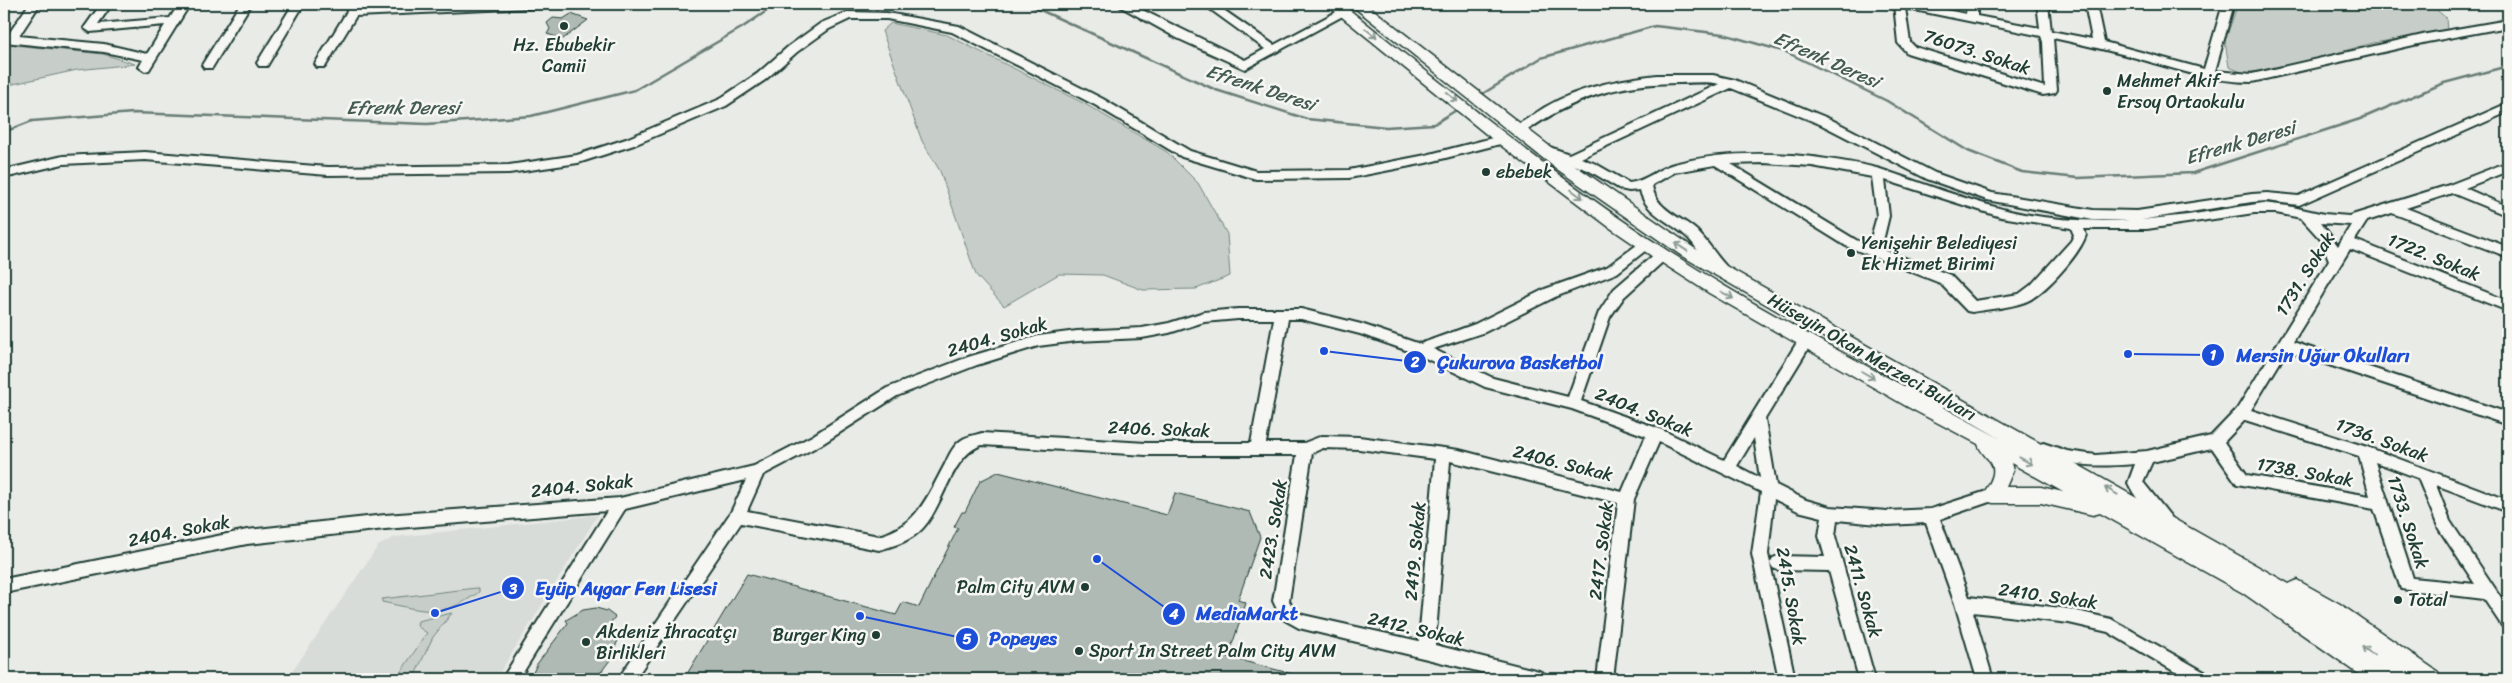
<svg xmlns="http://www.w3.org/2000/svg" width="2512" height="683" viewBox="0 0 2512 683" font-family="Sriracha,sans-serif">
	<rect width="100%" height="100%" fill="#e9ebe7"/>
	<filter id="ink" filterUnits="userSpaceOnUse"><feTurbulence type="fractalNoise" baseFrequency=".02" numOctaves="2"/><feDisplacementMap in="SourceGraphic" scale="10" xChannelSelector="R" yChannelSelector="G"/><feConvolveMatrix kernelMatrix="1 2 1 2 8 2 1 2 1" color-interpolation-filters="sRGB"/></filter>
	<g filter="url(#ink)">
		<path fill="#d8dcd8" d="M598,515L496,679H287L378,546L395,537Z"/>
		<path fill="#c7cec9" stroke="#73867e" d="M2238,4H2430L2446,18L2447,31L2373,43L2281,68L2244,73L2229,67L2225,41Z
			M891,23L947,35L1085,104L1167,152L1198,183L1227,234L1230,276L1196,289L1143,290L1103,275L1059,274L1004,306L976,275L940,171L922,141L882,31Z
			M4,44L103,54L135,64L77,70L4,86Z
			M476,588L479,589V592C441,619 426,611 382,602V599Z
			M452,613L433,637L413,679H396L427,633L417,626L418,621Z"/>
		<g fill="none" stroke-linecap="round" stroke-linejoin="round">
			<path stroke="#687c75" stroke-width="2.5" d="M1027,4L1216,90L1307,119L1386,127L1434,124L1458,109
				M1479,96L1541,58L1655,26L1723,34L1786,52L1887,101L1968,151L2022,172L2078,178L2193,173L2360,119L2444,83L2508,66
				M4,132L32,121L133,113L427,124L531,116L635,90L743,27L777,4"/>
		</g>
		<path fill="#b0bab5" stroke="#1f3d34" d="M571,14L588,20L563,39L547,34L550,29L547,23L553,18L563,19Z
			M998,472L1167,515L1175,493L1250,512L1260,537L1238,600L1246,603L1228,657L1300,676V679H684L747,574L896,615L903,602L919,607L958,528L954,527L962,512H965L980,481Z
			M596,608L607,611L615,617L611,622L618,640L610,660L598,676L594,679H530L537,664L568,623L566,620L583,610Z"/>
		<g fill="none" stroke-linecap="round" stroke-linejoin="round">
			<defs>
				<path id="minor" d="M29,4H40L19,36L104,44L147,54L165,25L90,32L84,28L101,4H112L98,24L170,18L179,4H190L149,70L145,71L139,67L143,60L104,52L4,42V34L8,35Z
					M240,4H251L212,68H204L202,65Z
					M293,4H304L267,66H259L257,63Z
					M350,4H360L359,9L482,4H559L553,7L356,16L325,67H317L315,64L346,13Z
					M1116,4H1130L1245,60L1265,49L1203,4H1215L1274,45L1340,10L1344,9L1350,12L1245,69L1177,38Z
					M1894,4H1917L1966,14L1967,4H1977V16L2040,28L2037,4H2048L2051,31L2092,39L2085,4H2096L2104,42L2204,69L2223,4H2234L2215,71L2252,74L2427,34L2508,20V27L2427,42L2252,82C2215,82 2182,71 2147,61C2116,52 2085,45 2053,38L2057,90L2055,93L2043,95L1907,53L1898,43ZM1905,8L2041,36L2043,42L2045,87L1915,47L1910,42Z
					M848,12L887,13L959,26L1103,99L1190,151L1256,171L1349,170L1426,155L1504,135L1510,139L1508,142L1426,163L1349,178L1256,179L1182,157L1095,105L952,32L887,19H850L829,29L797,52L765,80L726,106L634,145L578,163L509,173L328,175L145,160L63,164L4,178V170L63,156L145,152L328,167L509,165L577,155L626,139L718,100L757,74L789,46L821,23Z
					M1657,75H1713L1735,80L1830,119L1935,173L1992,193L2093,210L2137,211L2252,194L2267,193L2298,196L2508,103V112L2299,205L2267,201L2252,202L2141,220L2188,215L2263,203L2288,206L2324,214L2349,216L2449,185L2508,162V171L2465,188L2508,207V216L2452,193L2406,208L2508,247V257L2392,213L2367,221L2355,240L2508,301V311L2350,249L2293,342L2508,413V425L2287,351L2251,410L2370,448L2508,500V512L2436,485L2450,521L2508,608V628L2502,626L2484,599L2401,589L2374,509L2237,484L2212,448L2152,462L2143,482L2175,522L2172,527L2167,529L2162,527C2149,513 2136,500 2128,483L2135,464C2094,467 2077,467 2038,453L2036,449L2038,445L2043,443L2067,451L2096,455L2147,451L2211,436L2237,409L2329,260L2321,240L2301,218L2276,213H2254L2147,229H2084L2086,235C2080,254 2044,295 2025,302C2009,308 1989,309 1972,312L1967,311L1940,283L1846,246L1715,165L1675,172L1652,185C1655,210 1681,216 1697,231C1707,241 1715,254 1725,265L1727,268L1720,273C1706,269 1699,249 1689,239C1673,222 1645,215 1640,190L1629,191L1620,189L1588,170L1546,155L1538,149L1544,145L1569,154L1719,84C1706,81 1693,83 1680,83C1618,83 1572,98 1522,134L1518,135L1512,131C1516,125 1524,121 1530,117C1567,90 1612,80 1657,75ZM1731,88L1822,125L1927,179L1987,200L2093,220H2130C2091,222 2048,220 2010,211C1966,200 1922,183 1880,169C1860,163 1835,160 1813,157C1767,152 1719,152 1674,164C1658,168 1645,182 1629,183L1596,164L1581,158ZM1764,163L1812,166L1872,177L1877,216L1869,245L1856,240L1731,164ZM1885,180L2001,217L2071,228L2074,235L2071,241L2031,285L2019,294L1975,301L1950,275L1881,249L1889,216ZM2321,223L2351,225L2338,246ZM2245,420L2359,456L2370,496L2247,475L2224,442ZM2375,462L2418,478L2439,529L2475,584L2413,578Z
					M1645,239L1651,244L1650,247L1617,273L1555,297L1485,332L1433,349L1493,378L1568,397L1599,312L1614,289L1657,252H1667L1669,255L1667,258L1624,297L1610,317L1581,401L1660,429L1724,460L1801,336H1811L1813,340L1811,344L1765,419L1776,485L1806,500L1830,507L1888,511L1931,509L1993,489L1998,491L2000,495L1998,499L1940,519L1969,597L2069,609L2111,619L2208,674L2210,679H2187L2108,632L2069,623L1973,612L1993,679H1977L1955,604L1926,523L1888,525L1837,520L1835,536L1875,679H1859L1829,571L1778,570L1773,568L1770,563L1773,558L1778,556L1825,557L1819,536L1822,517L1798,511L1774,499L1768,554L1795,679H1779L1752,554L1761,492L1659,442L1634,499L1613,679H1597L1618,503L1450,461L1435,645L1539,671L1545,674L1547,679H1510L1299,628L1281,618L1273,601L1297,455H1146L982,445C952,454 944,505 923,528C911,541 896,545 879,550L741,523L635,679H618L731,512L746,480L625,509L519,679H502L607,511L385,529L247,544L4,593V579L247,530L385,515L620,498L754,466L812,436L887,388L968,357L1038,336L1077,331L1142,328L1169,323L1204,312L1238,309H1301L1361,324L1420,344L1475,324L1545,289L1607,267ZM1238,319H1274L1251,443H1146L982,433C976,435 968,436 963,439C954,444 949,455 945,464C927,497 918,525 879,536L747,511L763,475L822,444L897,396L977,365L1038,346L1077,341L1142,338L1169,333L1204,322ZM1288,319H1301L1360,334L1417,354L1485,387L1572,409L1646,436L1622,492L1459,450L1359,437L1322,436L1304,443H1266ZM1754,438L1760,478L1737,466ZM1323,448L1359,449L1435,459L1419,641L1303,615L1293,608L1289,601L1312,453Z"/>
				<path id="major" d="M1326,4H1342C1448,88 1554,177 1668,251C1775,320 1889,377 2001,439L1682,256L1554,167L1350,4H1366L1566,159L1694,248L2289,584L2297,580L2340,604L2438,672L2441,679H2366L2243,593L2100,513L2093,515L2041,503H1993L1986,501L1983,495C1990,482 2000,470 1987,458C1983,453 1980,450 1978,444L1906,406L1709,293L1656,259L1609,227L1491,138ZM2011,463L2063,492L2041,487H2006L2013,471Z"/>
			</defs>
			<use href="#minor" stroke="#1f3d34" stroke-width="4"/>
			<use href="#major" stroke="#1f3d34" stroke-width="3"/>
			<use href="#minor" fill="#f6f6f2" fill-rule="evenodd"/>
			<use href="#major" fill="#f6f6f2" fill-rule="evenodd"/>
		</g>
		<defs><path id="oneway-shaft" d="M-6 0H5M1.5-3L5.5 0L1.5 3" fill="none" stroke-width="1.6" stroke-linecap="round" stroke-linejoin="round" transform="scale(1.25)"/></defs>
		<g stroke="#8a9a93">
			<use href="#oneway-shaft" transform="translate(1371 33) rotate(38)"/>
			<use href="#oneway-shaft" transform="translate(1452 97) rotate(39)"/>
			<use href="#oneway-shaft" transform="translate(1577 194) rotate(37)"/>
			<use href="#oneway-shaft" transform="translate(1681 247) rotate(-146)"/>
			<use href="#oneway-shaft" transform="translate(1727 295) rotate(30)"/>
			<use href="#oneway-shaft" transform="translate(1868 375) rotate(30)"/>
			<use href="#oneway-shaft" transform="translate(2026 461) rotate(29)"/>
			<use href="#oneway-shaft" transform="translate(2111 491) rotate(-151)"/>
			<use href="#oneway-shaft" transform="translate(2368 651) rotate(-145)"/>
		</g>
	</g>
	<g fill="#1f3d34" stroke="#f6f6f2" stroke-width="2">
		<circle cx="564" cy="26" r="5"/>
		<circle cx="2107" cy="91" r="5"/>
		<circle cx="1486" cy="172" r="5"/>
		<circle cx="1851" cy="253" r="5"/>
		<circle cx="1085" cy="587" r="5"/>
		<circle cx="2398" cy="600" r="5"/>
		<circle cx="876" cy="635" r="5"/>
		<circle cx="586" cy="642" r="5"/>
		<circle cx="1079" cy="651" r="5"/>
	</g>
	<g text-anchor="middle" stroke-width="5" stroke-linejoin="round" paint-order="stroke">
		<g font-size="18" fill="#1f3d34" stroke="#f6f6f2" text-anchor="start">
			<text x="564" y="51" text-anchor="middle">Hz. Ebubekir<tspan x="564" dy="21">Camii</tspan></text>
			<text x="2117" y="87">Mehmet Akif<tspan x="2117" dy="21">Ersoy Ortaokulu</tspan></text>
			<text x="1496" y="178">ebebek</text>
			<text x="1861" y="249">Yenişehir Belediyesi<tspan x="1861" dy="21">Ek Hizmet Birimi</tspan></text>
			<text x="1075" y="593" text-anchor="end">Palm City AVM</text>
			<text x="2408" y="606">Total</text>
			<text x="596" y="638">Akdeniz İhracatçı<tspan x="596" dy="21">Birlikleri</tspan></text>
			<text x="866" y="641" text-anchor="end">Burger King</text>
			<text x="1089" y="657">Sport In Street Palm City AVM</text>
		</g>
		<g font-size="18" fill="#1f3d34" stroke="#f6f6f2">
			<text transform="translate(1977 52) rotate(18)" y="6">76073. Sokak</text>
			<text transform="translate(2434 257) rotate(22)" y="6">1722. Sokak</text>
			<text transform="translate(2305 274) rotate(-58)" y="6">1731. Sokak</text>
			<text transform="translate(997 337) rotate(-16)" y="6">2404. Sokak</text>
			<text transform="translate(1872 357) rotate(30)" y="6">Hüseyin Okan Merzeci Bulvarı</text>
			<text transform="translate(1644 412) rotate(22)" y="6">2404. Sokak</text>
			<text transform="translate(1159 429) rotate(2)" y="6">2406. Sokak</text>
			<text transform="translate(2382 440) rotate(20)" y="6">1736. Sokak</text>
			<text transform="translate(1563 463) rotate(14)" y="6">2406. Sokak</text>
			<text transform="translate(2305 472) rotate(10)" y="6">1738. Sokak</text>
			<text transform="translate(582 486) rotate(-6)" y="6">2404. Sokak</text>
			<text transform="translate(2408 522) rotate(72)" y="6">1733. Sokak</text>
			<text transform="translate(1273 529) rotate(-81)" y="6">2423. Sokak</text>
			<text transform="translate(179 531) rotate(-11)" y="6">2404. Sokak</text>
			<text transform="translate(1415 551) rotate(-85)" y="6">2419. Sokak</text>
			<text transform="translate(1601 551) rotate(-83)" y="6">2417. Sokak</text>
			<text transform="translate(1863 591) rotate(74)" y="6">2411. Sokak</text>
			<text transform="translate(1791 596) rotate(80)" y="6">2415. Sokak</text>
			<text transform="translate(2048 596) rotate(8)" y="6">2410. Sokak</text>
			<text transform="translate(1416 629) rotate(13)" y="6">2412. Sokak</text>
		</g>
		<g font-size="19" font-style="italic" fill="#445c54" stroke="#f6f6f2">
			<text transform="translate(1827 59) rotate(24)" y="7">Efrenk Deresi</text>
			<text transform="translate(1261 87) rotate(18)" y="7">Efrenk Deresi</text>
			<text x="403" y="114">Efrenk Deresi</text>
			<text transform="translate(2240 142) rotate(-16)" y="7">Efrenk Deresi</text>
		</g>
	</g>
	<path fill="none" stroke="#1d4ed8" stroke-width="2" d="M2128 354L2213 355M1324 351L1415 362M435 613L513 588M1097 559L1174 614M860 616L967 639"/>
	<g fill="#1d4ed8" stroke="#f6f6f2" stroke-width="2">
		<circle cx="2128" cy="354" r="5"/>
		<circle cx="1324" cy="351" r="5"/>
		<circle cx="435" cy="613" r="5"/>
		<circle cx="1097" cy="559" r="5"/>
		<circle cx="860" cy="616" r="5"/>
		<circle cx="2213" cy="355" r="12"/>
		<circle cx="1415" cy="362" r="12"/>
		<circle cx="513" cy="588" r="12"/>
		<circle cx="1174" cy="614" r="12"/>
		<circle cx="967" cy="639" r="12"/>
	</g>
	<g font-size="15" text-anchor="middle" font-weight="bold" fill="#fff">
		<text x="2213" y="360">1</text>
		<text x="1415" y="367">2</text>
		<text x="513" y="594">3</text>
		<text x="1174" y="619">4</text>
		<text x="967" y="644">5</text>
	</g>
	<g font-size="19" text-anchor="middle" font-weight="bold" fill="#1d4ed8" stroke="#f6f6f2" stroke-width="5" stroke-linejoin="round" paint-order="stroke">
		<text x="2323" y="362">Mersin Uğur Okulları</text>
		<text x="1520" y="369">Çukurova Basketbol</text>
		<text x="626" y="595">Eyüp Aygar Fen Lisesi</text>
		<text x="1247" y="620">MediaMarkt</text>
		<text x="1023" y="645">Popeyes</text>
	</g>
	<rect width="2512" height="683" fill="none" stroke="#f6f6f2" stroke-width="20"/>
	<rect x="10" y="10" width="2492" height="663" fill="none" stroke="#1f3d34" stroke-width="2" filter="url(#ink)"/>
</svg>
